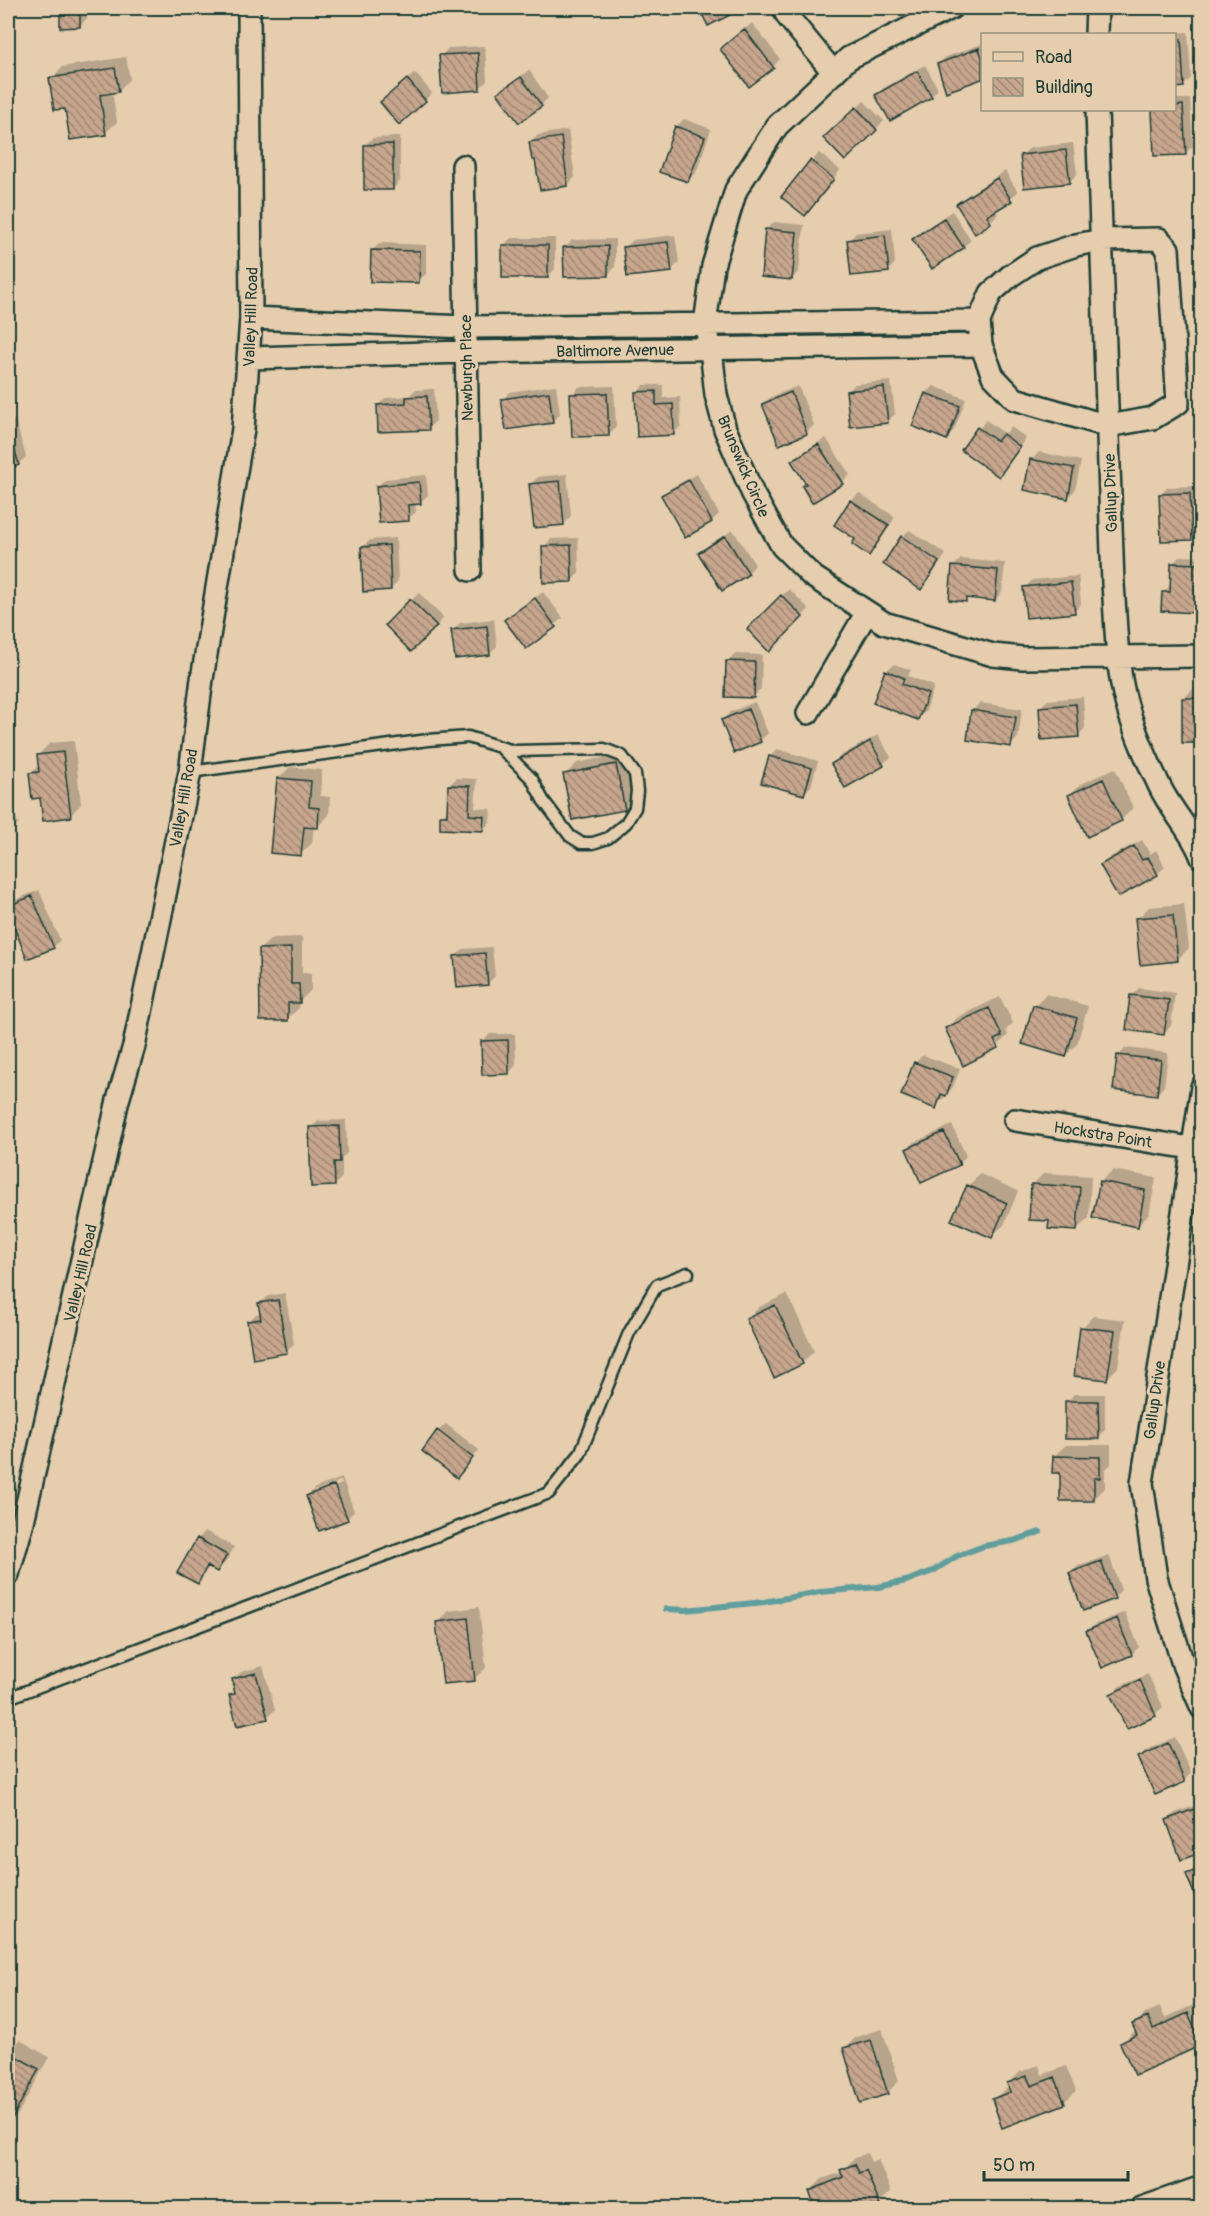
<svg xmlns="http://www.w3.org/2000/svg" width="1209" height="2216" viewBox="0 0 1209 2216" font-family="Pangolin,sans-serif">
	<defs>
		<pattern id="building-back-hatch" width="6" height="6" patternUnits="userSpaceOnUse" patternTransform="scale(1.5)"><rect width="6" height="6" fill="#c7a68e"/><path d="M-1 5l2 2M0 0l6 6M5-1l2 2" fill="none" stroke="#a18875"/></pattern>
	</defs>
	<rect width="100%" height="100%" fill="#e5cdae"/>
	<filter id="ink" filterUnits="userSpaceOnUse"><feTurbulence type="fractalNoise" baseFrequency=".0167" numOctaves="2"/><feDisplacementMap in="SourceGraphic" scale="12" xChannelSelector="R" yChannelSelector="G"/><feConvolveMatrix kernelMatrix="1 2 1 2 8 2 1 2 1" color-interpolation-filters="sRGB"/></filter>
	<g filter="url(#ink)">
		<path fill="#0003" fill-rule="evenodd" d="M61,8H87V18L80,26H62Z
			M701,8H738L733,12L709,24Z
			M752,23L780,59L773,67L722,49Z
			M1188,32L1191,78L1183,86H1174V34H1158Z
			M982,44V77L947,90L938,65L946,57Z
			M485,46L487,81L479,89L441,56L448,48Z
			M126,57L130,79L118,91H112L117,122L105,133L66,107L51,79L62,67Z
			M925,65L938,89L931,96L877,95L884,88Z
			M529,70L548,98L541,105L499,93Z
			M415,73L432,93L425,100L389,95Z
			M1174,99H1190L1193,146L1185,153L1156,155L1153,110H1174Z
			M864,101L884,121L845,159L825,138Z
			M684,119L711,129L696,173L688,180L676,127Z
			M568,130L575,177L568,185L536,158L531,142L538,135Z
			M400,137V181L393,189L365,145L373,138Z
			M1073,143L1077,174L1069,182L1022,155L1030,148Z
			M819,153L840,170L812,207L783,197Z
			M1005,171L1018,192L995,210L998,214L990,222L975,232L958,204L965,197Z
			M952,211L971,240L963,247L914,239L921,231Z
			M774,222L804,225L799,271L792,279L767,229Z
			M892,229L895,263L888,271L849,240L856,233Z
			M675,235L679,263L671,270L625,248L633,240Z
			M511,238H555V269L548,276L503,246Z
			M615,239V267L608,275L565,248L572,240Z
			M380,243L426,245V274L418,281L372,251Z
			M891,381L895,414L887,422L848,392L855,384Z
			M556,385L560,414L553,421L503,400L510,392Z
			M644,385H663V398L680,397L681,426L673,434L637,393Z
			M614,386L616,427L608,435L572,395L579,387Z
			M798,386L814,425L807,432L780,443L764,404L771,397Z
			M934,386L966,399L954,430L947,438L914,425L926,393Z
			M434,389L436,421L428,428L378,405L386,398L409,396L415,390Z
			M15,419L26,457L18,464L8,467V421Z
			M986,420L1005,434L1011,427L1026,438L999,475L963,450Z
			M826,438L850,475L842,482L813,501L807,483L793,461L801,454Z
			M1039,452L1081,461L1075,490L1067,498L1032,460Z
			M567,474L571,516L564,524L531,484L538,477Z
			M697,474L719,514L712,521L686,536L663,496L671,488Z
			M426,475L428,495L420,502L415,503L416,512L408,519L377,487L385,479Z
			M1197,486L1199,531L1191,539L1161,494L1168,487Z
			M859,493L895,517L876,547L869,554L857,538L836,524L851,501Z
			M733,530L755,565L748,573L700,554L707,546Z
			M909,530L946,554L929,580L921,588L902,537Z
			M396,538L398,581L391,589L362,547L370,540Z
			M578,538L579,573L572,581L544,547L551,539Z
			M1180,556L1202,557V606L1195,612L1164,592L1172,584L1173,563Z
			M961,559L1005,563L1002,592L995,600L969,597L965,600L954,566Z
			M1078,576L1081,604L1074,612L1025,588L1032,580Z
			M789,589L809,609L769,650L749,629Z
			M543,592L563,618L526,647L514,613Z
			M419,593L444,618L411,650L387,625Z
			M494,619L497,646L490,653L452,631L460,623Z
			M735,654L762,655L761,689L754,696L727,661Z
			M894,664L911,670L908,676L934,686L926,711L918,718L886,671Z
			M1195,687H1202V739L1199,741L1183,699Z
			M1083,697L1085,728L1078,736L1040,707L1048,700Z
			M755,702L768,733L760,741L723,720L730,712Z
			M980,703L1022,709L1018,738L1011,745L973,710Z
			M878,735L891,757L883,764L845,786L833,764L840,756Z
			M74,741L81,804L70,816L41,797L31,774L39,765L38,755L50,743Z
			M777,749L818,761L811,786L804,794L770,757Z
			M627,753L636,797L624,809L565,775L577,763Z
			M290,767L322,770L320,796L330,797L329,815L317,827L314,826L312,843L301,854L278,779Z
			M1115,768L1133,808L1121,820L1069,795L1081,784Z
			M457,778L477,779L475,808L491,809L490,822L483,830L442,816L448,809L449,785Z
			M11,807L19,824L8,833V808Z
			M1142,840L1150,854L1156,850L1165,867L1157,874L1102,865L1110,857Z
			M39,890L60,940L53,947L28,957L8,907L15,900Z
			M1184,904L1189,948L1177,960L1137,919L1149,907Z
			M302,937V973H311V990L299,1002V1008L287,1019L260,949L272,938Z
			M492,947L495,976L487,984L455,957L463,949Z
			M1139,988L1175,993L1171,1026L1164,1033L1132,995Z
			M1046,994L1088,1006L1077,1044L1065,1056L1035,1006Z
			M1000,997L1013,1023L1006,1030L1008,1035L997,1046L947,1029L958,1017Z
			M490,1034H515L516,1065L509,1073L482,1042Z
			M1126,1048L1168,1053L1164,1086L1157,1094L1118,1056Z
			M923,1055L960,1069L953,1087L936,1107L915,1063Z
			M346,1120L347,1153L342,1158V1177L335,1185L311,1128L318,1121Z
			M952,1125L966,1156L959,1164L908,1150L915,1142Z
			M1113,1170L1156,1178L1149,1214L1137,1226L1101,1181Z
			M1044,1173L1091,1176L1089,1218L1077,1229L1050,1219L1032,1185Z
			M980,1174L1018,1191L1004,1225L992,1236L968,1186Z
			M285,1293L294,1344L286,1352L248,1322L256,1314L262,1313L260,1304L268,1296Z
			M787,1294L814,1351L802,1363L748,1319L759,1307Z
			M1093,1316L1125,1320L1118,1367L1107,1379L1082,1328Z
			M1074,1394H1105V1430L1098,1438L1067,1402Z
			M446,1424L479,1450L464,1469L438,1431Z
			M1066,1445H1111V1464L1105,1470V1488L1093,1500L1062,1472L1054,1456Z
			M342,1478L354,1511L347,1519L307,1496L315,1488ZM341,1481L342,1484L314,1494V1491Z
			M205,1531L234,1547L225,1563L217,1570L210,1566L197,1582L198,1539Z
			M1109,1555L1121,1590L1114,1598L1071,1574L1078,1566Z
			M479,1607L486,1668L474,1679L438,1622L449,1611Z
			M1125,1612L1139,1647L1132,1654L1088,1631L1096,1624Z
			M263,1666L275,1710L267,1717L230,1696L236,1690L233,1680L241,1672Z
			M1148,1674L1163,1707L1155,1714L1127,1727L1112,1694L1120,1686Z
			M1175,1737L1191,1773L1184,1781L1139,1757L1147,1750Z
			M1202,1803V1851L1167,1821L1175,1813Z
			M1202,1862V1909L1188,1875Z
			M1200,2002L1202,2043L1136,2073L1122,2043L1136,2030L1134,2025L1146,2013L1160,2007L1165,2018Z
			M882,2029L899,2081L887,2093L845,2048L856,2037Z
			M20,2040L49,2057L18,2114L8,2124V2053Z
			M1039,2065L1042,2075L1066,2066L1076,2091L1064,2102L993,2099L1010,2086L1009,2084L1020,2072Z
			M867,2153L871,2162L878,2159L891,2192L879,2203L866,2208H817L810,2191L822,2179L842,2172L853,2159Z"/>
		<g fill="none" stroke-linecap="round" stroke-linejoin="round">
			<path stroke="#609e9d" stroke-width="6" d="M666,1609L685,1610L764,1602L820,1592L878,1587L906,1581L933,1571L957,1556L984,1546L1013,1541L1040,1532"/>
		</g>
		<path fill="url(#building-back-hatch)" stroke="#1f3d34" stroke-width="1.5" d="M60,8H80V27L60,28Z
			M699,8H731L734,13L708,26Z
			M744,29L774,68L749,87L720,49Z
			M1174,39H1181L1184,87L1174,88Z
			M979,48L982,57V79L946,92L937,64Z
			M478,53L480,90L442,93L439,55Z
			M115,68L119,92L100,95L106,135L70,140L65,109L54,110L49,78Z
			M917,71L932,97L890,121L875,95Z
			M521,77L542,106L519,123L497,93Z
			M407,79L426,101L399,125L380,102Z
			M1183,105L1186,155L1154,156L1152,110H1174V106Z
			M856,107L877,130L845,161L823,138Z
			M675,126L705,137L688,182L659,172Z
			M561,137L568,186L540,190L535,160H532L529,142Z
			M393,144V190H364V145Z
			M1066,150L1070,183L1024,188L1020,155Z
			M810,160L834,179L805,216L781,197Z
			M997,178L1012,201L987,216L991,223L975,234L956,204Z
			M944,218L964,248L932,269L912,239Z
			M765,229L797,232L792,280L761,277Z
			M885,235L889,272L851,276L847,240Z
			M668,242L672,272L627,277L623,247Z
			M502,245H548V278H502Z
			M608,246V276L564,277L563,247Z
			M371,250L420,251L419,283L370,282Z
			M884,387L888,423L850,427L846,391Z
			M656,391V405L673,404L674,435L637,437L635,392Z
			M549,392L553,423L506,430L501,399Z
			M791,392L807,434L779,445L762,404Z
			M607,393L609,436L572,437L570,394Z
			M925,393L960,406L947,440L912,426Z
			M427,396L429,430L378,432L377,405L406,403V397Z
			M8,426L19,465L8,469Z
			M977,427L997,441L1003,434L1020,447L999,477L961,450Z
			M818,444L843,484L812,503L802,486L806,484L791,461Z
			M1030,459L1074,468L1068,499L1024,490Z
			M689,480L712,522L685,538L661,495Z
			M560,481L564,525L534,528L529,484Z
			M419,482L421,504L408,505L409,521L379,523L376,486Z
			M1190,493L1192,540L1161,541L1159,494Z
			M850,500L889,525L869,556L852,544L855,539L834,525Z
			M725,536L749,574L722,591L698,553Z
			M901,536L939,562L921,590L883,564Z
			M389,545L391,590L363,592L361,547Z
			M571,545L572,582L543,583L542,546Z
			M1171,563L1198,564L1196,613L1161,611L1162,592H1170Z
			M952,566L998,570L995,601L966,598V602L949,600Z
			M1071,582L1075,613L1026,618L1023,587Z
			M781,595L803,617L769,652L747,629Z
			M535,598L556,627L526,649L504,620Z
			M410,599L437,626L411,652L385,625Z
			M487,626L490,655L455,659L451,630Z
			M726,661L755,662L754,698L725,697Z
			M885,670L904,678L902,684L928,694L918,720L873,703Z
			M1182,698H1202L1200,743H1182Z
			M1076,704L1079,737L1041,740L1039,707Z
			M748,709L761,742L734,753L721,720Z
			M971,710L1016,717L1011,747L967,740Z
			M870,741L884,766L845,788L831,764Z
			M63,752L71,817L43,821L40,798L32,799L29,773L39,772L37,755Z
			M769,756L812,768L804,795L761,783Z
			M616,764L625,810L572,820L563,774Z
			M277,778L311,781L309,807L319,808L318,828L304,827L301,856L270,853Z
			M1103,779L1122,821L1087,837L1068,795Z
			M448,785L470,786L469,815L484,816L483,831L440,829V815H447Z
			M1134,846L1142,860L1148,857L1158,875L1118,897L1100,865Z
			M32,896L54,948L27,959L8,912V906Z
			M1173,915L1178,961L1140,965L1135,918Z
			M291,948V984H299L300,1003H288V1021H260L259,949Z
			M485,953L488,985L457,988L454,956Z
			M1130,995L1169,1000L1164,1035L1126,1030Z
			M1033,1005L1077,1018L1066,1057L1022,1044Z
			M989,1008L1002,1036L994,1040L998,1048L963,1066L945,1028Z
			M508,1040L509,1074L482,1075L481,1041Z
			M1117,1055L1161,1060L1157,1095L1113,1090Z
			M914,1062L953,1077L946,1096L941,1094L936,1109L901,1095Z
			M339,1126L340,1162H334L335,1186L311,1187L309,1127Z
			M944,1132L960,1165L921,1183L906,1149Z
			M1100,1181L1145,1190L1138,1227L1092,1218Z
			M1031,1184L1080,1187L1077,1231L1048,1229L1049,1221L1029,1220Z
			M967,1185L1007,1203L992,1238L951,1220Z
			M278,1300L287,1353L253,1359L247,1321L261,1319L258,1303Z
			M775,1305L803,1364L774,1378L746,1319Z
			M1080,1327L1115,1331L1107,1380L1074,1376Z
			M1065,1401H1098L1099,1439H1065Z
			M437,1430L473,1458L457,1478L422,1451Z
			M1053,1456L1100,1457V1478H1094V1501H1060V1473H1052Z
			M334,1485L348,1520L319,1531L306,1496Z
			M197,1538L227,1555L217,1572L207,1566L198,1584L177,1573Z
			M1101,1561L1115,1599L1083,1611L1069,1573Z
			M468,1618L475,1681L443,1684L436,1622Z
			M1117,1618L1132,1655L1102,1668L1086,1631Z
			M256,1673L268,1719L237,1726L229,1695L235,1694L232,1679Z
			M1140,1680L1156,1716L1127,1729L1110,1694Z
			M1168,1743L1185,1782L1155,1795L1138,1757Z
			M1197,1808L1202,1820V1852L1181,1860L1166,1820Z
			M1202,1868V1913L1186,1874Z
			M1188,2013L1202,2045L1135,2075L1120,2043L1137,2035L1132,2024L1148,2017L1153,2029Z
			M871,2040L888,2094L860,2103L843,2048Z
			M8,2052L39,2069L8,2126Z
			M1027,2076L1031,2086L1055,2077L1065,2104L1002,2128L992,2099L1010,2092L1007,2083Z
			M855,2164L859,2173L866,2170L880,2205L870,2208H815L809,2191L843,2177L840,2170Z"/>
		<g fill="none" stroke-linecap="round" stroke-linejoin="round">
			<defs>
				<path id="service" d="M190,772L428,740L468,737L500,747L514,751L604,749L622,756L635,774L637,791L635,808L626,823L608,838L593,843H581L570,836L543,800L532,779L500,747
					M8,1698L549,1493L580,1454L629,1333L657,1285L688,1273"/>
				<path id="minor" d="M783,8L788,17L834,73
					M951,8L849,58L777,126L736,190L713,266L705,324L711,349L716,395L725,429L753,494L782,546L812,576L884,623L993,655L1023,658L1202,656
					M1096,34L1097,8
					M1097,110L1113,584C1116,621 1116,666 1126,702C1134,731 1147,760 1160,787C1172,812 1193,832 1202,858
					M463,166L470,570
					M1159,239L1168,249L1178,403L1153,418L1108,426L1015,399L993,376L981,345L979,321L991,293L1010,276L1037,258L1076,245L1102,240Z
					M251,318L466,327L979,321
					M249,358L466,352L981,345
					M808,713L867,612
					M1202,1087L1142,1483L1156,1578L1184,1667L1202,1708
					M1015,1120L1191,1148
					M8,1574L22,1526L118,1100L134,1046L190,772L202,679L243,429L251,318L249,8
					M1142,2208L1202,2187"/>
			</defs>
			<use href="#service" stroke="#1f3d34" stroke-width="15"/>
			<use href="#minor" stroke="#1f3d34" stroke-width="26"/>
			<use href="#service" stroke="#e5cdae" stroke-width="10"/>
			<use href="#minor" stroke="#e5cdae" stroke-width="21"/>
		</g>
	</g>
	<g text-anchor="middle" stroke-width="6" stroke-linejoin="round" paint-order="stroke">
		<g font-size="16" fill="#1f3d34" stroke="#e5cdae">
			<text transform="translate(250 317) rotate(-88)" y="6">Valley Hill Road</text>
			<text transform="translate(615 350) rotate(-1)" y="6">Baltimore Avenue</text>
			<text transform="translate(466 368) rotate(-91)" y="6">Newburgh Place</text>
			<text transform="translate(744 466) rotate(67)" y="6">Brunswick Circle</text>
			<text transform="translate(1110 493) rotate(-92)" y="6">Gallup Drive</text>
			<text transform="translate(183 798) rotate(-80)" y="6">Valley Hill Road</text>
			<text transform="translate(1103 1134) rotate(9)" y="6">Hockstra Point</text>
			<text transform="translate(80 1273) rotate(-77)" y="6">Valley Hill Road</text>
			<text transform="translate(1154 1400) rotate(-82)" y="6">Gallup Drive</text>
		</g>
	</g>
	<rect width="1209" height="2216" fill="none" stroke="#e5cdae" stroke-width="30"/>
	<rect x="15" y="15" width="1179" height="2186" fill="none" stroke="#1f3d34" stroke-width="2" filter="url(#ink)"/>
	<rect x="981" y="33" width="195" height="78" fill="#e5cdae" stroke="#96937d" stroke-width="1.5"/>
	<rect x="993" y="52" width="30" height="9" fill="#e5cdae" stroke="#96937d" stroke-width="1.5"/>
	<text x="1035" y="63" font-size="18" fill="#1f3d34">Road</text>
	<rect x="993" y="78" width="30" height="18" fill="url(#building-back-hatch)" stroke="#96937d" stroke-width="1.5"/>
	<text x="1035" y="93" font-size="18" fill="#1f3d34">Building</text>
	<path d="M984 2171v9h144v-9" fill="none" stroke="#1f3d34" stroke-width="3"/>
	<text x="993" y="2171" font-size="18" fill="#1f3d34" stroke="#e5cdae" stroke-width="4.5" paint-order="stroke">50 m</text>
</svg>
